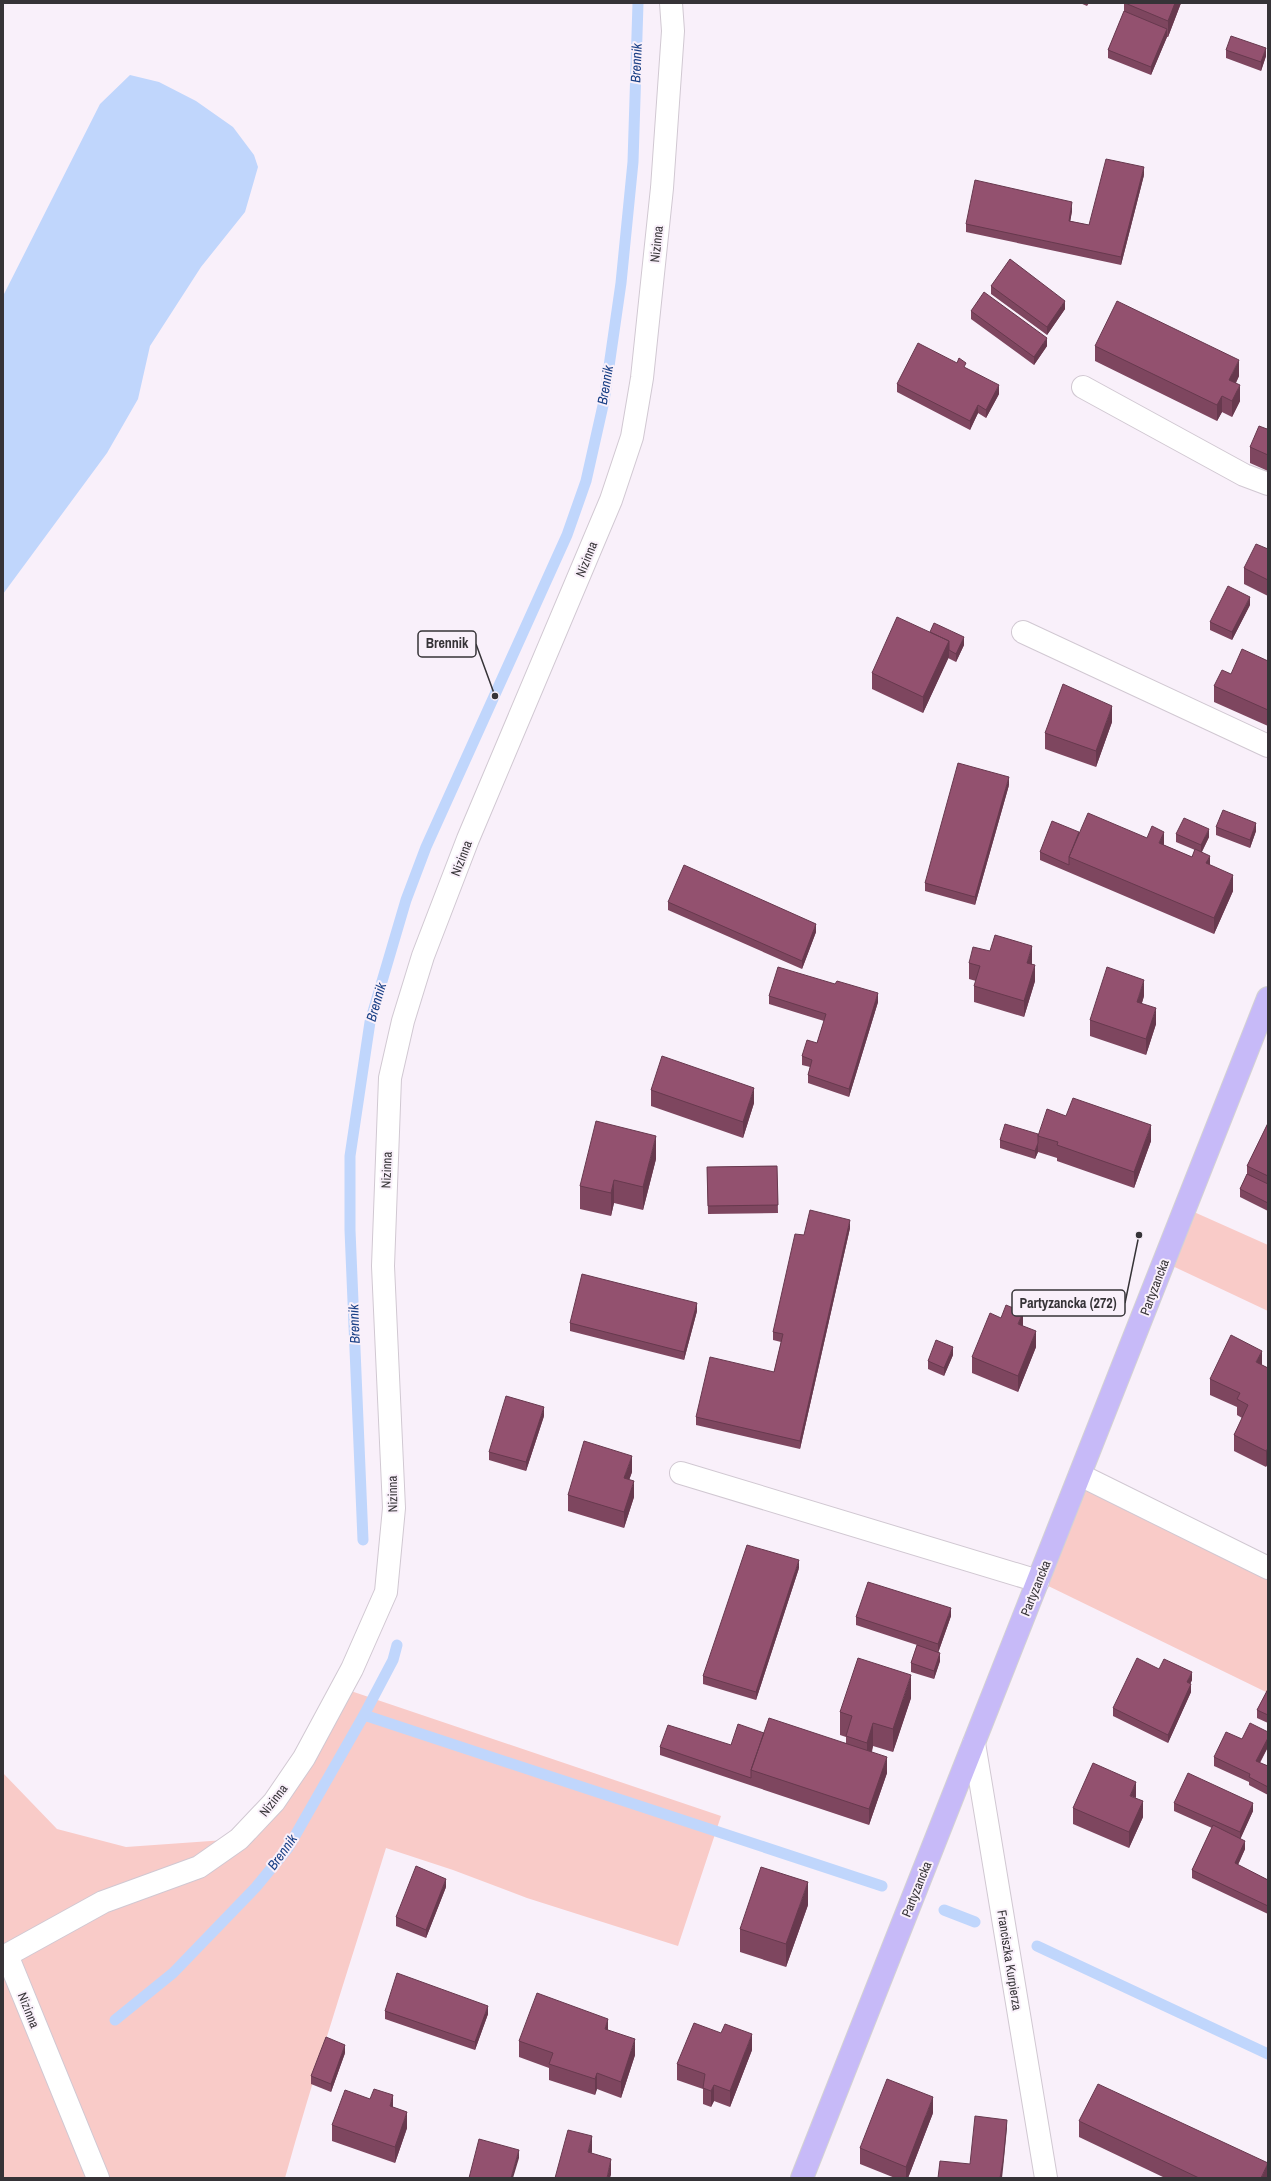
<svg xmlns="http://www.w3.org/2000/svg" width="1271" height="2181" viewBox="0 0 1271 2181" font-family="'Archivo Narrow',sans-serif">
	<rect width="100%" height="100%" fill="#f9f0fa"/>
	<path fill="#f9cbc8" d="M1185,1208L1268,1245V1311L1164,1262Z
		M1080,1475L1268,1568V1693L1038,1581Z
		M342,1688L721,1816L678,1946L527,1898L453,1870L386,1848C352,1958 316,2067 285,2178H3V1773L57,1829L126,1847L239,1839Z"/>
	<path fill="#c0d6fc" d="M130,75L159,82L196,101L233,127L254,155L258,167L245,212L201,267L150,346L138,399L107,453L3,594V296L100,104Z"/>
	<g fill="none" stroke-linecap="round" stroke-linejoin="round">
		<path stroke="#c0d6fc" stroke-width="11" d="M363,1540L350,1230V1156L370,1022L406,900L426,847L567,535L586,481L604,401L621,283L633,162L638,3
			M364,1715L882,1886
			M944,1910L975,1922
			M1037,1946L1268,2054
			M115,2020L173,1973L256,1887L288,1848L364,1715L393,1660L397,1645"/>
		<defs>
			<path id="minor" d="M1083,387L1244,475L1268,484
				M1023,632L1268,746
				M681,1473L1038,1581
				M1080,1475L1268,1568
				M974,1743L1046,2178
				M98,2178L7,1955L103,1902L199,1867L239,1839L274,1802L304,1758L352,1669L386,1592L394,1508L383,1266L390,1078L403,1021L423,956L468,839L611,500L632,437L642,378L662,188L673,31L671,3"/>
			<path id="major" d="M802,2178L1268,998"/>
		</defs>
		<use href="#minor" stroke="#d1c8d2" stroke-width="24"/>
		<use href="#major" stroke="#d3d2d3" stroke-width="24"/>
		<use href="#minor" stroke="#fff" stroke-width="22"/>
		<use href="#major" stroke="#c7baf8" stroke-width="22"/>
	</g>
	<path fill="#7e465f" d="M1080,3H1089L1087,6Z
		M1124,3H1181L1168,37H1167L1151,75L1108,58V50L1124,12Z
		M1226,50L1266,56L1261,71L1226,58Z
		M1144,175L1121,265L966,232V224L1072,211L1070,221L1089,225Z
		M991,286L1065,309L1047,335L991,294Z
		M971,311L1047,346L1034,365L971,319Z
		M1095,346L1239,376L1236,383L1240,401L1232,417L1222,412L1217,421L1095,361Z
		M966,368L999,394L986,418L978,413L970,430L897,392V384Z
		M1268,427V471L1250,463V447L1267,429Z
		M1268,549V596L1244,584V568Z
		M1250,605L1232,640L1210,630V622Z
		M930,632L964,645L956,662L948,658L923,713L872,689V673Z
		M1268,661V726L1214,702V686L1231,674Z
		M1112,722L1096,767L1045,749V733Z
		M1009,785L975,905L925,891V883Z
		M1216,827L1256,831L1250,848L1216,835Z
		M1079,832L1164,845L1192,857L1195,850L1176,842V834L1209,837L1202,852L1210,865L1233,891L1214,934L1040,860V852Z
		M668,902L816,932L802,969L668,910Z
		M990,951L1032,962V964L1035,981L1024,1017L974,1002V986L976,981L969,979V963Z
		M769,996L878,1002L849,1097L808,1083V1075L810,1067L802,1065V1056L817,1043L824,1021L769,1004Z
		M1144,996L1142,1003L1156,1024L1146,1055L1090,1036V1020Z
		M651,1090L754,1103L743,1138L651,1106Z
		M1066,1116L1151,1141L1134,1188L1057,1161V1158L1038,1152L1035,1159L1000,1148V1140L1038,1134Z
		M1268,1123V1211L1240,1197V1189L1247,1174V1166Z
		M656,1159L643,1210L614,1203L611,1216L580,1209V1186Z
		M777,1166L778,1213L708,1214L707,1167Z
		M850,1228L800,1449L696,1425V1417L774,1372L781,1342L773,1340V1332L804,1235Z
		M697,1311L684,1360L570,1331V1323Z
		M1023,1326L1036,1347L1018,1392L972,1373V1357Z
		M953,1355L944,1376L928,1369V1361Z
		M1262,1365L1268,1368L1266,1467L1234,1451V1435L1242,1418L1237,1415V1407L1210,1395V1379Z
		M544,1416L526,1471L489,1460V1452Z
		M632,1472L629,1480L634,1497L624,1528L568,1511V1495Z
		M799,1568L756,1700L703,1684V1676Z
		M951,1616L938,1653L940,1661L934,1679L911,1672V1663L917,1645L856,1625V1617Z
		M1159,1669L1192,1680L1190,1684L1191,1692L1168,1743L1113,1716V1708Z
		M1268,1689V1723L1257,1718V1710Z
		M911,1698L893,1752L873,1746L872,1752L887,1773L869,1825L660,1755V1747L731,1745L764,1733L846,1743V1737L840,1735V1712Z
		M1268,1732V1747L1260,1763L1268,1766V1795L1249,1785V1782L1214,1766V1757L1242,1739Z
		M1136,1798L1143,1817L1129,1848L1073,1824V1808Z
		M1174,1803L1253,1811L1240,1839L1245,1849L1238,1865L1268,1880V1914L1192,1878V1870L1212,1828L1174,1811Z
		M446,1887L426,1938L396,1926V1917Z
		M808,1905L786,1967L740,1952V1929Z
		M385,2011L488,2014L475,2050L385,2019Z
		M608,2030L635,2055L621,2098L597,2089L595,2095L549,2080V2068L519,2057V2041Z
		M752,2050L730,2107L714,2101L711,2107L703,2104V2089L677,2080V2064Z
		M345,2053L331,2092L311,2084V2076Z
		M393,2107L407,2128L395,2163L332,2141V2125Z
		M933,2113L908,2178H895L860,2164V2148Z
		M1079,2121L1268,2178H1165L1079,2137Z"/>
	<path fill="#67394e" d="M1175,3H1181L1168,37V21Z
		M1167,29V37L1151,75V67Z
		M1266,48V56L1261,71V62Z
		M1144,167V175L1121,265V257Z
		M1072,202V211L1069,229V221Z
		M1065,301V309L1047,335V327Z
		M1047,338V346L1034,365V357Z
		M1239,360V376L1229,396V380Z
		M999,385V394L986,418V410Z
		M1240,385V401L1232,417V401Z
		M1222,396V412L1217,421V405Z
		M978,405V413L970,430V421Z
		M1250,597V605L1232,640V632Z
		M964,637V645L956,662V654Z
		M949,641V657L923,713V697Z
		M1112,706V722L1096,767V751Z
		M1009,777V785L975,905V897Z
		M1256,823V831L1250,848V840Z
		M1209,829V837L1201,853V845Z
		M1164,832V848L1159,843Z
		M1210,856V872L1206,863Z
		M1233,875V891L1214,934V918Z
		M816,924V932L802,969V961Z
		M1032,946V962L1027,979V963Z
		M1035,965V981L1024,1017V1001Z
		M1144,980V996L1137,1018V1002Z
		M878,993V1002L849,1097V1089Z
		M1156,1008V1024L1146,1055V1039Z
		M754,1088V1103L743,1138V1122Z
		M1151,1125V1141L1134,1188V1172Z
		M656,1136V1159L643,1210V1187Z
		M1038,1143V1152L1035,1159V1151Z
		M614,1180V1203L611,1216V1193Z
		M850,1220V1228L800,1449V1441Z
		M697,1303V1311L684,1360V1352Z
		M1023,1312V1328L1018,1324Z
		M1036,1331V1347L1018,1392V1376Z
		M953,1347V1355L944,1376V1368Z
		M1262,1351V1367L1256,1362Z
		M544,1407V1416L526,1471V1462Z
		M1268,1448V1464L1266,1467V1451Z
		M632,1456V1472L624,1494V1478Z
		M634,1481V1497L624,1528V1512Z
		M799,1560V1568L756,1700V1692Z
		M951,1608V1616L938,1653V1644Z
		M940,1653V1661L934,1679V1671Z
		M1192,1672V1680L1187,1690V1682Z
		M911,1675V1698L893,1752V1729Z
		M1191,1684V1692L1168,1743V1735Z
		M873,1723V1746L867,1766V1743Z
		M1268,1738V1747L1256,1769V1761Z
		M887,1757V1773L869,1825V1809Z
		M1136,1782V1798L1130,1796Z
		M1143,1801V1817L1129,1848V1832Z
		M1253,1803V1811L1240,1840V1832Z
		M1245,1841V1849L1235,1871V1863Z
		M446,1879V1887L426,1938V1930Z
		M808,1882V1905L786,1967V1944Z
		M488,2006V2014L475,2050V2042Z
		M608,2019V2035L605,2029Z
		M752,2034V2050L730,2107V2091Z
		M635,2039V2055L621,2098V2082Z
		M345,2045V2053L331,2092V2084Z
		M597,2073V2089L595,2095V2079Z
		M714,2085V2101L711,2107V2091Z
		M393,2095V2111L390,2106Z
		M933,2097V2113L908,2178H906V2167Z
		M407,2112V2128L395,2163V2147Z
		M1007,2120V2128L1003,2169L1002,2178H1000Z
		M592,2136V2152L588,2168V2152Z
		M519,2150V2158L513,2178H511Z
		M611,2159V2175L610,2178H607Z
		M1268,2163V2178H1261Z"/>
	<path fill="#93516f" stroke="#67394e" d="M1125,3H1175L1168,21Z
		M1124,11L1167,29L1151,67L1108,50Z
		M1231,36L1266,48L1261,62L1226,50Z
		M1106,159L1144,167L1121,257L966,224L975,180L1072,202L1069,221L1089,225Z
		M1010,259L1065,301L1047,327L991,286Z
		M984,292L1047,338L1034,357L971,311Z
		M1117,301L1239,360L1229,380L1240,385L1232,401L1222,396L1217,405L1095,346Z
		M918,343L957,363L959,358L966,363L964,367L999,385L986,410L978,405L970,421L897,384Z
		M1259,426L1267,429L1268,427V455L1250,447Z
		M1256,544L1268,549V580L1244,568Z
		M1228,586L1250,597L1232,632L1210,622Z
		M897,617L949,641L923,697L872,673Z
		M934,623L964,637L956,654L949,650V641L930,632Z
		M1242,649L1268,661V710L1214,686L1222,670L1231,674Z
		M1063,684L1112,706L1096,751L1045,733Z
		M958,763L1009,777L975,897L925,883Z
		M1223,810L1256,823L1250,840L1216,827Z
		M1088,813L1147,838L1152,826L1164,832L1159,843L1192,857L1195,849L1210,856L1206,863L1233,875L1214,918L1069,857Z
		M1184,818L1209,829L1201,845L1176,834Z
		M1052,821L1079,832L1069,857V865L1040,852Z
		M684,865L816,924L802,961L668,902Z
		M995,935L1032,946L1027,963L1035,965L1024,1001L974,986L980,966L969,963L973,947L990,951Z
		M778,967L835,984L837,981L878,993L849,1089L808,1075L812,1060L802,1056L807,1040L817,1043L826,1014L769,996Z
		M1107,967L1144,980L1137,1002L1156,1008L1146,1039L1090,1020Z
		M662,1056L754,1088L743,1122L651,1090Z
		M1073,1098L1151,1125L1134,1172L1057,1145L1058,1142L1038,1136L1047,1109L1066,1116Z
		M596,1121L656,1136L643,1187L614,1180L611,1193L580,1186Z
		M1268,1123V1176L1247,1166Z
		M1005,1124L1038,1134V1143L1035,1151L1000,1140Z
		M777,1166L778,1205L708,1206L707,1167Z
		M1247,1174L1268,1184V1203L1240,1189Z
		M810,1210L850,1220L800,1441L696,1417L710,1357L774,1372L783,1334L773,1332L795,1234L804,1235Z
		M582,1274L697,1303L684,1352L570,1323Z
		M1006,1305L1023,1312L1018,1324L1036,1331L1018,1376L972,1357L990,1313L1001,1318Z
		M1231,1335L1262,1351L1256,1362L1268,1368V1448L1266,1451L1234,1435L1248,1405L1237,1399L1240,1393L1210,1379Z
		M936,1340L953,1347L944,1368L928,1361Z
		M506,1396L544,1407L526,1462L489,1452Z
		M584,1441L632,1456L624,1478L634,1481L624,1512L568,1495Z
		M747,1545L799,1560L756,1692L703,1676Z
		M868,1582L951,1608L938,1644L856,1617Z
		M917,1645L940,1653L934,1671L911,1663Z
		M858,1658L911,1675L893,1729L873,1723L867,1743L846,1736L852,1716L840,1712Z
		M1137,1658L1159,1669L1164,1659L1192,1672L1187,1682L1191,1684L1168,1735L1113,1708Z
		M1268,1689V1715L1257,1710Z
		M769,1718L887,1757L869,1809L751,1770Z
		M1250,1723L1268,1732V1738L1256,1761L1268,1766V1787L1249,1777L1250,1774L1214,1757L1226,1732L1242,1739Z
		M738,1724L764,1733L751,1770V1778L660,1747L668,1725L731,1745Z
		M1093,1763L1136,1782L1130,1796L1143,1801L1129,1832L1073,1808Z
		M1188,1773L1253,1803L1240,1832L1174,1803Z
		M1213,1825L1245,1841L1235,1863L1268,1880V1906L1192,1870Z
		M416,1866L446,1879L426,1930L396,1917Z
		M761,1867L808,1882L786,1944L740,1929Z
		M397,1973L488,2006L475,2042L385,2011Z
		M537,1993L608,2019L605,2029L635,2039L621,2082L597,2073L595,2079L549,2064L553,2053L519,2041Z
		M694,2023L721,2033L725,2024L752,2034L730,2091L714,2085L711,2091L703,2088L705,2074L677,2064Z
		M326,2037L345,2045L331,2084L311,2076Z
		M887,2079L933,2097L906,2167L860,2148Z
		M1098,2084L1268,2163L1261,2178H1199L1079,2121Z
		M374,2089L393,2095L390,2106L407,2112L395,2147L332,2125L345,2090L370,2099Z
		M975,2116L1007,2120L1003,2161L1000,2178H938L940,2161L970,2164Z
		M568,2130L592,2136L588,2152L611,2159L607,2178H555Z
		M479,2139L519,2150L511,2178H469Z"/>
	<g text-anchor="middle" stroke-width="4" stroke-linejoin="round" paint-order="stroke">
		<g font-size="13" fill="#363337" stroke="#f9f0fa">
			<text transform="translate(656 244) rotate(-84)" y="5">Nizinna</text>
			<text transform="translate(586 559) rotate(-68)" y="5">Nizinna</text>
			<text transform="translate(461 858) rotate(-69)" y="5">Nizinna</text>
			<text transform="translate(386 1170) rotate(-88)" y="5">Nizinna</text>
			<text transform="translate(1154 1287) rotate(-69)" y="5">Partyzancka</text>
			<text transform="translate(392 1494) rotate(-91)" y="5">Nizinna</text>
			<text transform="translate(1035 1588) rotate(-68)" y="5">Partyzancka</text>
			<text transform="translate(273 1800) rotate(-52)" y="5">Nizinna</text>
			<text transform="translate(916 1889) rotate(-68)" y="5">Partyzancka</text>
			<text transform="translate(1010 1960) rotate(81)" y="5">Franciszka Kurpierza</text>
			<text transform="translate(29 2010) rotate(68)" y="5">Nizinna</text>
		</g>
		<g font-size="14" font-style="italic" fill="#1a4086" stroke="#f9f0fa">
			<text transform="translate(636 63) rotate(-88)" y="5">Brennik</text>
			<text transform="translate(605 385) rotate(-81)" y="5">Brennik</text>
			<text transform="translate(376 1002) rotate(-74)" y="5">Brennik</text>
			<text transform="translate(354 1324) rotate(-92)" y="5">Brennik</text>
			<text transform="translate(282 1852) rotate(-54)" y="5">Brennik</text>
		</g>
	</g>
	<path fill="none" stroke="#363337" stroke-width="1.5" d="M495 696L476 644M1139 1235L1125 1303"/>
	<g fill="#363337" stroke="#f9f0fa" stroke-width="1.5">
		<circle cx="495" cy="696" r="4"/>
		<circle cx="1139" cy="1235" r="4"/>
	</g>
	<g fill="#f9f0fa" stroke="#363337" stroke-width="1.5">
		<rect x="418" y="631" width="58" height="26" rx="4"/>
		<rect x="1012" y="1290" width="113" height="26" rx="4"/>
	</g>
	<g font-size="14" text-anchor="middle" font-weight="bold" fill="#363337">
		<text x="447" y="648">Brennik</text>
		<text x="1068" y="1308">Partyzancka (272)</text>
	</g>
	<rect width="1271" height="2181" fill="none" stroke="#363337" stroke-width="8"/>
</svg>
